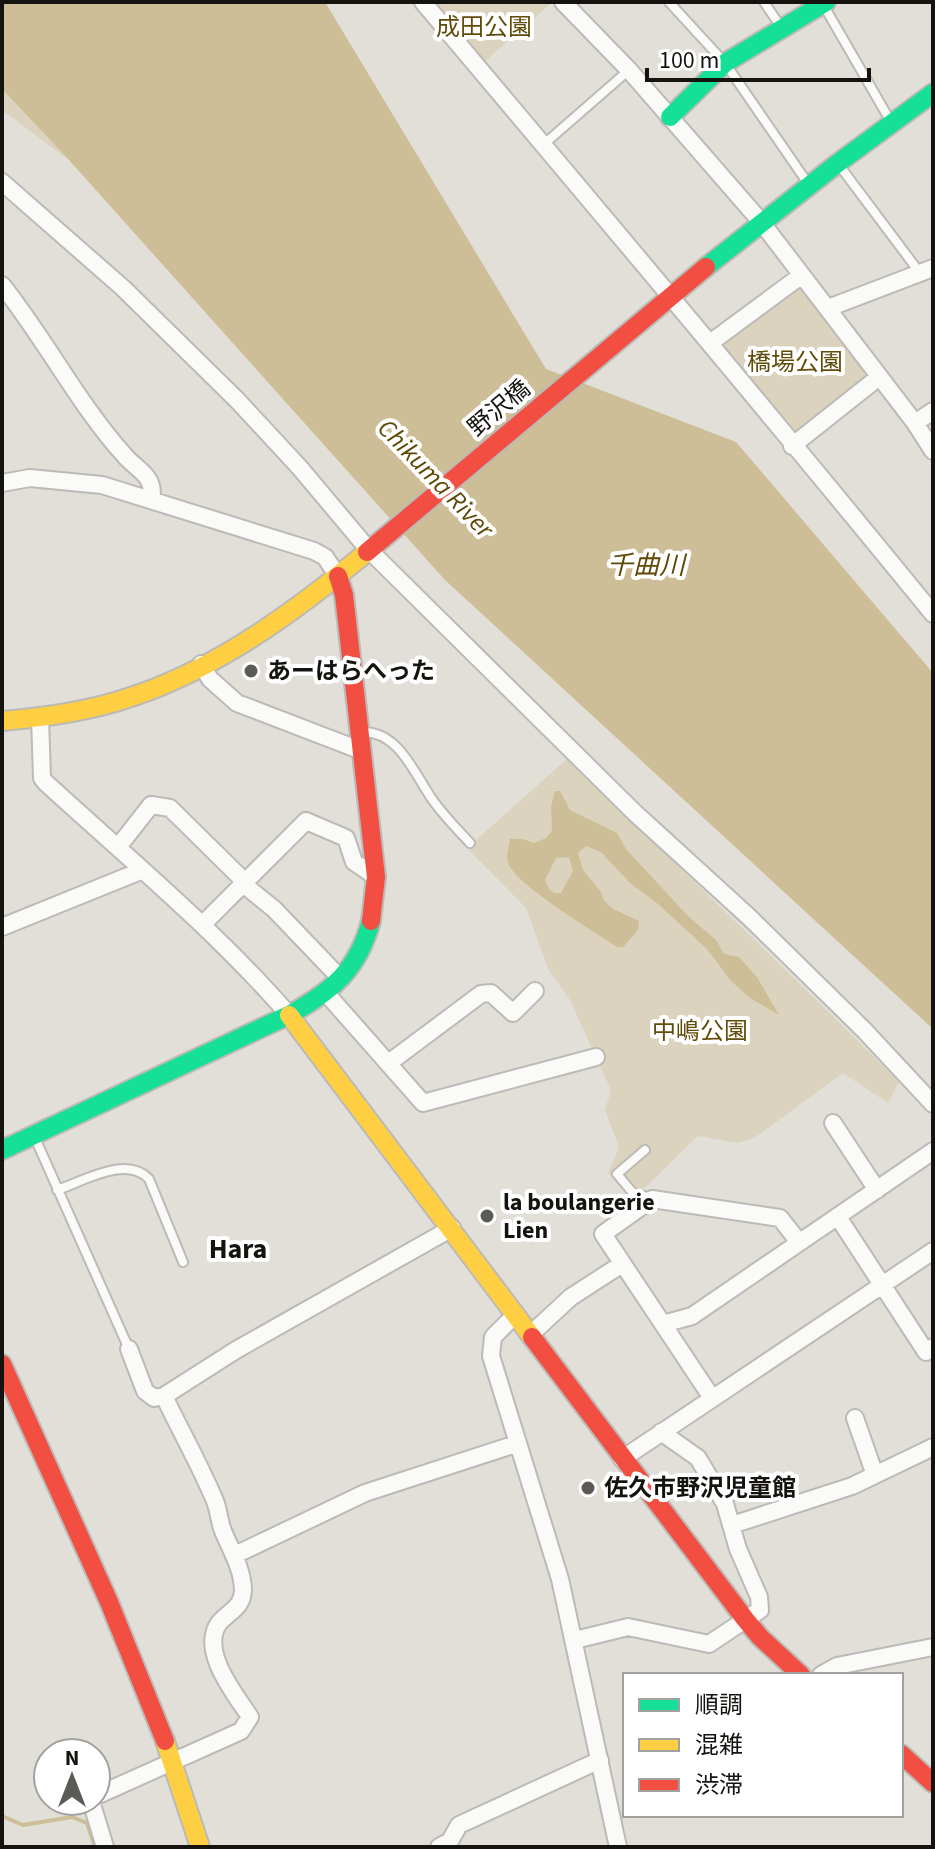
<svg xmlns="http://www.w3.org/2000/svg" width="935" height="1849" viewBox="0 0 935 1849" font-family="'Source Sans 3','Noto Sans JP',sans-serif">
	<rect width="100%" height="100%" fill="#e1dfd8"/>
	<path fill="#dcd3be" d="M429,2H548L550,4L482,64Z
		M2,89L69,160L2,110Z
		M793,288L801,289L865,372L864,380L800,432H788L720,350L723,338Z
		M569,757C677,868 790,972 899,1082L888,1103L843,1073L754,1138L737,1143L698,1136L633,1199L608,1173L619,1147L605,1110L611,1090L570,1000L549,971L526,908L467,848Z"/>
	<path fill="#cdbe97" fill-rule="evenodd" d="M2,2H325L546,369L736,442L933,673V1029L445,580L69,160L2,89Z
		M555,791H560L570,810L617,833L626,849L688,916L716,940L724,954L739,957L757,977L779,1015L750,998L731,981L707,949L658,904L630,883L601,852L586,846L578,853L583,870L601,892L604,901L613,909L639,921L638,930L623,947H617C595,932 516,885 508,863C506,856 509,846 510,839H523L534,843L546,838L552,831L551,806ZM569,857L573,871L561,893C551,895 548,887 545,880L556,858Z"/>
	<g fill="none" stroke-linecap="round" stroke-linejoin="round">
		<path stroke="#cdbe97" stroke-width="4" d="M2,1816L23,1825L72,1817L87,1823L95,1847"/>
		<defs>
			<path id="lane" d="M669,2L725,63L809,185
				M764,2L781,27
				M824,6L891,122
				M543,145L629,70
				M839,165L920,273
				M361,732C398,730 414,773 432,799C443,815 457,829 470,843
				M35,1138L129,1349
				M645,1150L617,1174L633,1193L651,1198
				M57,1190C84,1181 126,1155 149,1179L183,1262"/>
			<path id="street" d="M423,2C594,205 765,408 933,614
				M563,2L629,70L762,223L915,423L933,451
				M2,182L123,288L237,400L300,468L368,549L635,813L749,917L864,1030L933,1104
				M2,285C46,340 78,404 125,456C138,471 156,476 151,500
				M828,308L933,268
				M710,343L802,275
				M915,423L933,411
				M792,446L879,377
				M2,483L30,478L102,485L314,551L325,557L338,576
				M201,664L210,679L237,703L362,751
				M40,717L42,778L45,782C128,858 215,930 289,1015
				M118,847L151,805L170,808L239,876L243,884L274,909L341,979
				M203,924L306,821L346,838L354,862L376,877
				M2,927L143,870
				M326,993L423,1103L596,1057
				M390,1062L481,994L491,993L513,1013L535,991
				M833,1123L877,1190
				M838,1217L926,1352L933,1347
				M516,1314L493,1337L491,1356L560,1579L618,1847
				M663,1324L692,1316L933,1151
				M532,1333L571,1297L622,1264
				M164,1396L236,1350L452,1228
				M712,1398L603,1234L652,1199L780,1218L799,1242
				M855,1418L875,1475
				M622,1459L933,1251
				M732,1525L852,1486L933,1447
				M235,1555L365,1493L516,1444
				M575,1640L628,1627L709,1644L760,1610L759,1597L738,1549L725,1504L698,1458L661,1432
				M821,1675L837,1666L933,1647
				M96,1796L241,1731L250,1717C236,1695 199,1651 219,1623C229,1611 243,1608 243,1589C242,1568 231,1550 223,1531C219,1521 219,1511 215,1501C200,1465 180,1430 164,1396L154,1398L145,1391L129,1349
				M91,1801L105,1847
				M439,1847L450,1841L459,1825L600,1760"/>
			<path id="fast" d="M670,117L725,63L826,2
				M706,267L838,163L933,93
				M2,1150L289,1015C332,991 358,970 371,921"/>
			<path id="slow" d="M2,721C47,717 91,711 134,696C220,667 298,609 367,552
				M289,1015L532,1337
				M165,1741L200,1847"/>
			<path id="jam" d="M367,552L706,267
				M338,576L344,595L376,877L371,921
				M532,1337L745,1619L760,1637L801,1675
				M2,1364L109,1602L165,1741
				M901,1754L933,1783"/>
		</defs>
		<use href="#lane" stroke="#bcbab6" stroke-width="12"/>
		<use href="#street" stroke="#bcbab6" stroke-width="20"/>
		<use href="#fast" stroke="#bcbab6" stroke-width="22"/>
		<use href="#slow" stroke="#bcbab6" stroke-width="22"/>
		<use href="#jam" stroke="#bcbab6" stroke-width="22"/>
		<use href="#lane" stroke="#fafaf9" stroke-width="8"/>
		<use href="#street" stroke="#fafaf9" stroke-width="16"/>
		<use href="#fast" stroke="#16e098" stroke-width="18"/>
		<use href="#slow" stroke="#ffcf43" stroke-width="18"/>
		<use href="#jam" stroke="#f24e42" stroke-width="18"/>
	</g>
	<g fill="#5c5a55" stroke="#fff" stroke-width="3">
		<circle cx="251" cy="671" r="8"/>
		<circle cx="487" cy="1216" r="8"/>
		<circle cx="588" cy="1488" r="8"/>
	</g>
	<g text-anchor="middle" stroke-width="8" stroke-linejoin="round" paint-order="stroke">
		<g font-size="24" fill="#614c09" stroke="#fff">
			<text x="484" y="35">成田公園</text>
			<text x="795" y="370">橋場公園</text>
			<text x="700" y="1039">中嶋公園</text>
		</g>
		<g font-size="24" fill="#15130f" stroke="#fff">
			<text transform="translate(499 408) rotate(-40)" y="8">野沢橋</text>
		</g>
		<g font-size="24" font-weight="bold" fill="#15130f" stroke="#fff" text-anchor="start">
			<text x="267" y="679">あーはらへった</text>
			<text x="503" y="1210">la boulangerie<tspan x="503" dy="28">Lien</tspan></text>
			<text x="604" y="1496">佐久市野沢児童館</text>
		</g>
		<g font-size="26" font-style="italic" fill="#5e4905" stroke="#fff">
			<text transform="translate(436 478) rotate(46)" y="9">Chikuma River</text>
			<text x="646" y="574">千曲川</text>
		</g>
		<g font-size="28" font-weight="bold" fill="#15130f" stroke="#fff">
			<text x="238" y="1258">Hara</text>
		</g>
	</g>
	<rect width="935" height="1849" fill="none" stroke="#15130f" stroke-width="8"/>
	<rect x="623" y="1673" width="280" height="144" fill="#ffffff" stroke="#a1a19f" stroke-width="2"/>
	<rect x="639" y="1699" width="40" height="12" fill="#16e098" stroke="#a1a19f" stroke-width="2"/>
	<text x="695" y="1713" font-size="24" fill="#15130f">順調</text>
	<rect x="639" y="1739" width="40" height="12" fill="#ffcf43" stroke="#a1a19f" stroke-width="2"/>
	<text x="695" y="1753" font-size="24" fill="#15130f">混雑</text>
	<rect x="639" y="1779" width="40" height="12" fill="#f24e42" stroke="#a1a19f" stroke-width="2"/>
	<text x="695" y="1793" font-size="24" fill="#15130f">渋滞</text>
	<g transform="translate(72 1777)"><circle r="38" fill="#ffffff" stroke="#a1a19f" stroke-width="2"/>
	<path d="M0-6L14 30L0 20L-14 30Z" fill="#5c5a55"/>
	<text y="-12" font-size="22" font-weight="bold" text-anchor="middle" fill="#15130f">N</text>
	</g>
	<path d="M647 68v12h222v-12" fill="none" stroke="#15130f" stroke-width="4"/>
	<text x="659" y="68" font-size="24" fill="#15130f" stroke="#ffffff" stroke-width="6" paint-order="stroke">100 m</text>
</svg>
